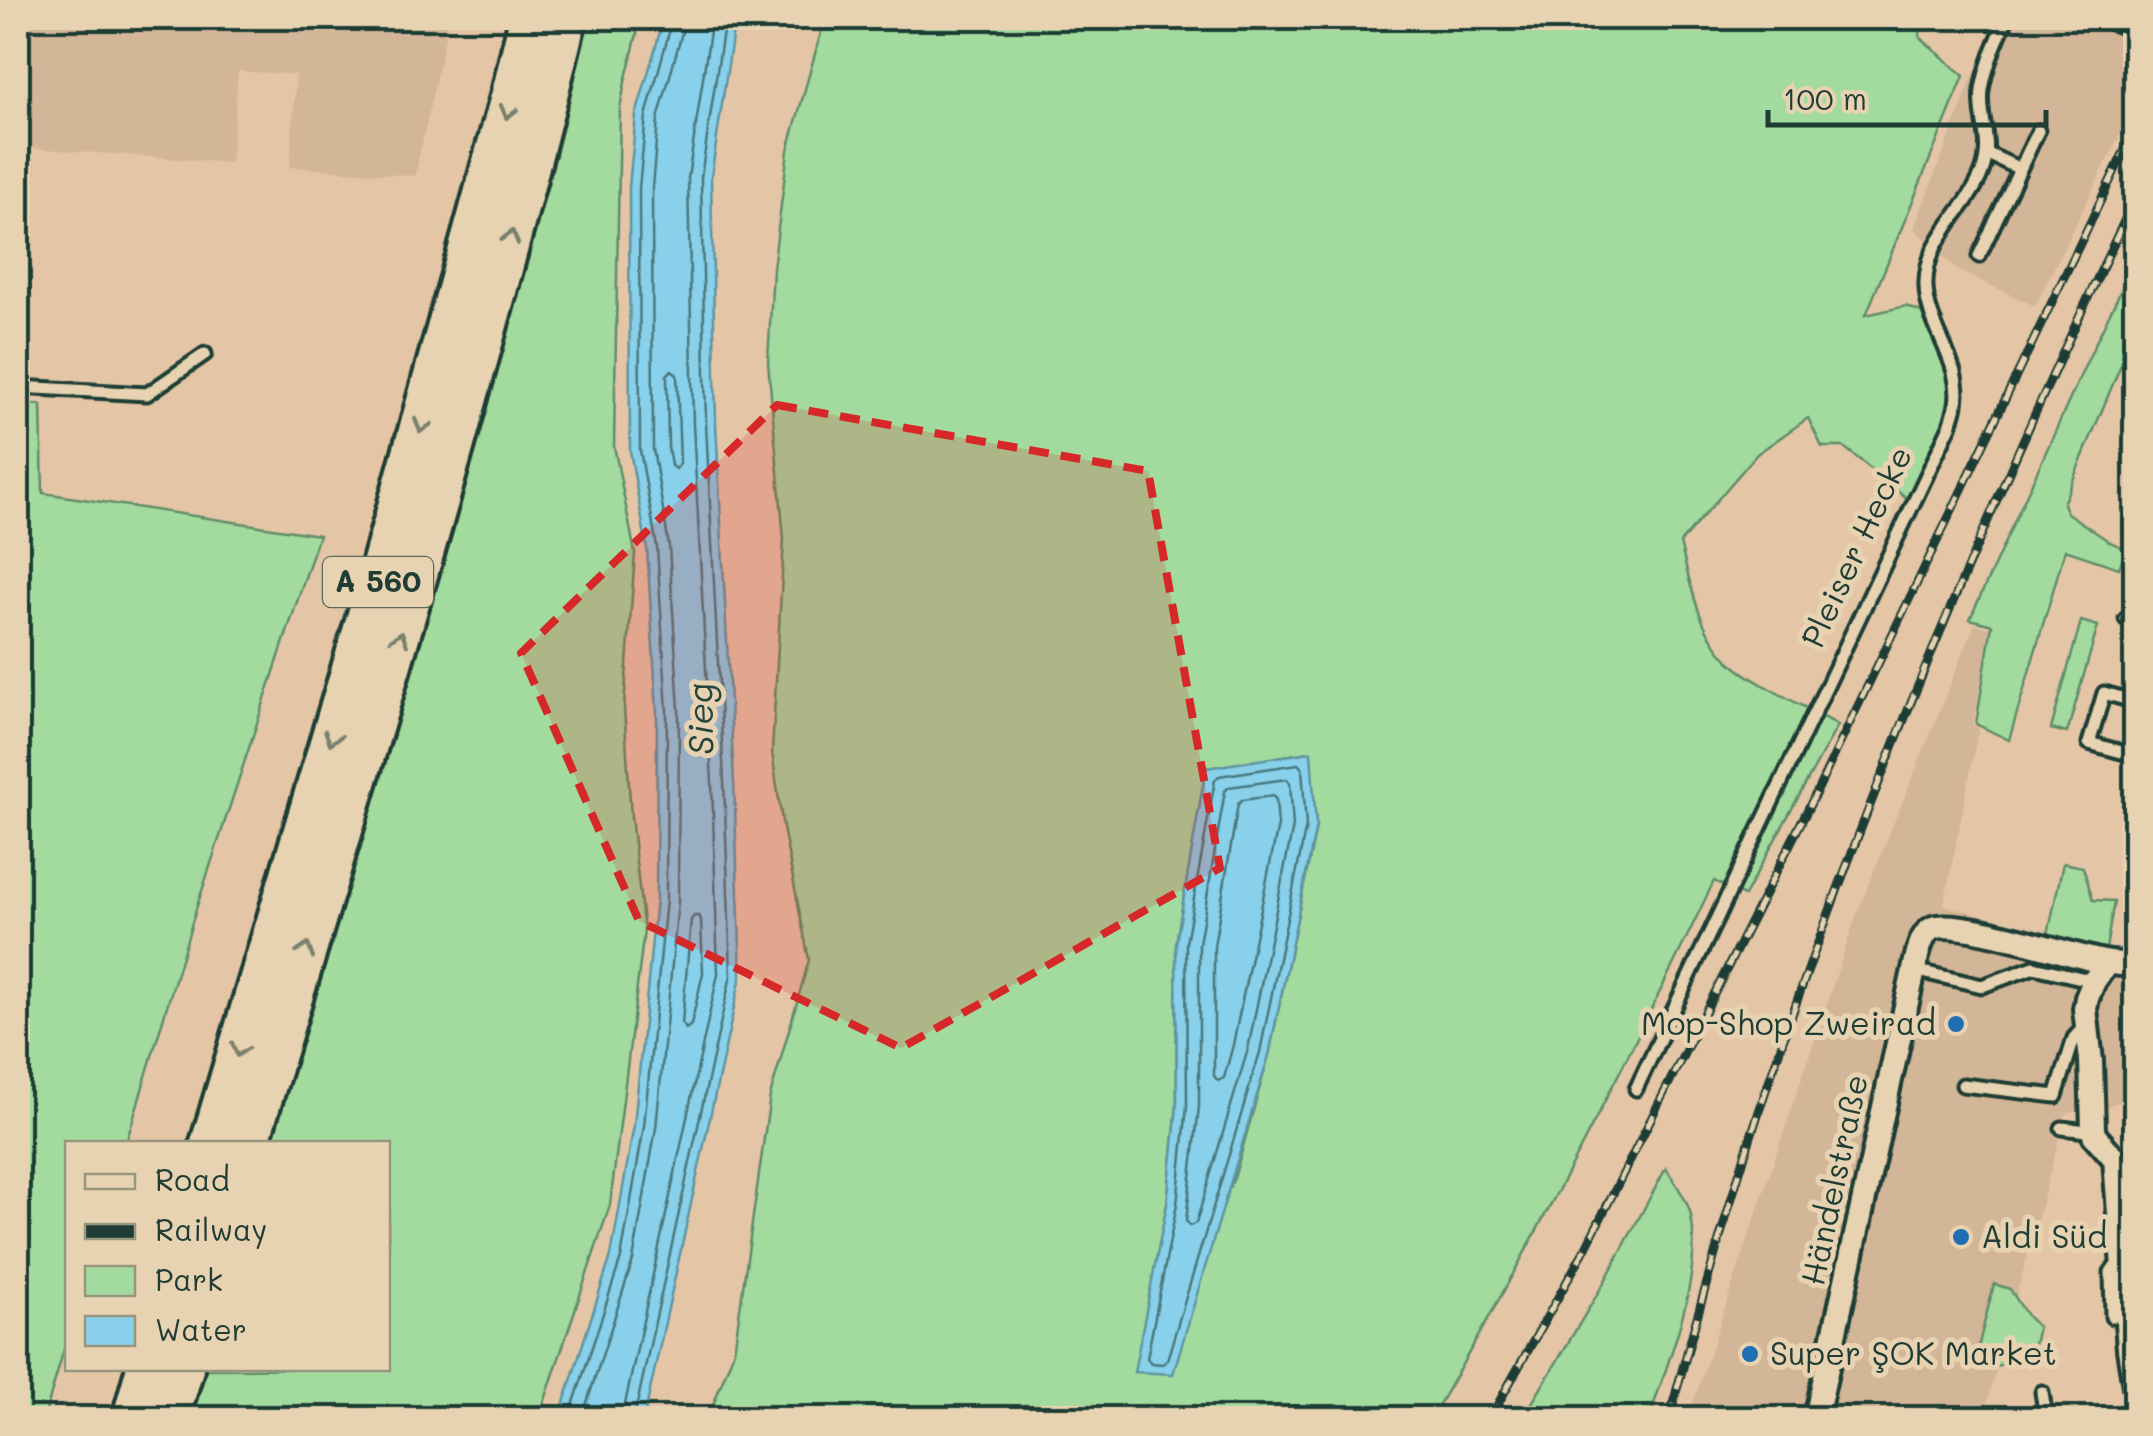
<svg xmlns="http://www.w3.org/2000/svg" width="2153" height="1436" viewBox="0 0 2153 1436" font-family="Mali,sans-serif">
	<rect width="100%" height="100%" fill="#e4c6a7"/>
	<filter id="ink" filterUnits="userSpaceOnUse"><feTurbulence type="fractalNoise" baseFrequency=".01" numOctaves="2"/><feDisplacementMap in="SourceGraphic" scale="20" xChannelSelector="R" yChannelSelector="G"/><feConvolveMatrix kernelMatrix="1 2 1 2 8 2 1 2 1" color-interpolation-filters="sRGB"/></filter>
	<g filter="url(#ink)">
		<path fill="#d3b598" d="M18,18H449L415,176L290,167L296,75L238,71L231,163L18,147Z
			M1996,18H2135V105L2035,306L1957,270L1914,228Z
			M1975,624L1991,628L1973,726L1979,727L1944,905L2106,949L2135,951V1099L2066,1114L1983,1418H1688L1857,913Z"/>
		<path fill="#a3da9e" stroke="#618c69" stroke-width="2.5" fill-rule="evenodd" d="M588,18H641L625,82L620,109L614,446L635,553L624,707L631,817L644,931L610,1205L539,1418H190L204,1369L388,1368V1144L269,1143L376,782L555,159Z
			M825,18H1921L1920,37L1964,76L1866,315L1906,306L1926,314C1935,336 1946,359 1950,382C1956,419 1926,467 1908,499L1844,447H1822L1808,418L1757,454L1680,543C1690,582 1699,634 1731,663C1756,685 1807,707 1838,725L1744,896L1714,881C1626,1064 1534,1244 1431,1418H708L734,1351L770,1096L809,960L783,828L772,752L784,539L768,362L773,268L788,150ZM1310,752L1316,827L1269,1055L1234,1178L1135,1372L1167,1204L1177,1106L1176,943L1206,768Z
			M2135,261V331L2063,504L2067,513L2110,542L2135,553V571L2122,560L2119,568L2065,550L2009,740L1976,724L1992,625L1970,619L2094,346Z
			M18,403L41,405L43,493L319,535L197,906L126,1143L68,1144L67,1339L44,1418H18Z
			M2081,621L2098,626L2067,733L2051,729Z
			M2063,863L2083,867L2093,900L2114,901L2106,949L2048,934Z
			M1666,1168C1674,1182 1688,1200 1691,1216C1703,1277 1669,1360 1649,1418H1523L1601,1288Z
			M1994,1284L2010,1289L2028,1317L2038,1327L2032,1353L1990,1369L1974,1364Z"/>
		<path fill="#89d0ea" stroke="#5f95a1" stroke-width="2.5" d="M664,18H735L711,177L716,423L734,782L741,976L644,1418H559L611,1256L634,1125L656,899L657,712L647,548L630,451L629,187L636,115Z
			M1311,752L1316,826L1269,1055L1173,1374L1134,1372L1167,1204L1177,1106L1176,943L1206,768Z"/>
		<g fill="none" stroke-linecap="round" stroke-linejoin="round">
			<path stroke="#49787d" stroke-width="2.5" d="M672,370L677,375L680,464L676,469L671,466L668,447L667,375Z
				M1298,764L1302,768L1306,826L1260,1052L1167,1360L1163,1364L1151,1363L1147,1358L1177,1204L1187,1106L1186,943L1215,780L1219,776Z
				M1287,779L1290,783L1293,826L1248,1049L1196,1223L1190,1226L1186,1221L1199,1107V944L1225,791L1229,787Z
				M1273,796L1276,800L1278,825L1233,1045L1224,1078L1218,1081L1214,1076V946L1238,804L1242,800Z
				M694,916H699L701,920L703,973L691,1025L686,1029L682,1023L691,920Z
				M569,1418L621,1258L644,1126L666,900L667,711L657,547L640,450L639,188L646,116L673,18
				M582,1418L633,1260L656,1128L678,902L679,710L669,546L653,449L652,188L658,119L686,18
				M622,1418L718,974L712,783L693,424L688,178L712,18
				M634,1418L731,975L724,782L706,424L701,177L725,18"/>
			<defs>
				<path id="lane" d="M1988,154L2020,169
					M1979,256L2038,131
					M18,387L147,394L205,354
					M2136,510C2129,523 2130,533 2136,546
					M2126,619L2136,622
					M2136,702L2104,693L2089,743L2136,756
					M1914,970L1982,986L2034,967L2094,981
					M1963,1085L2056,1096L2074,1038L2084,1027
					M1636,1089L1950,426C1952,419 1955,412 1956,404C1963,363 1927,327 1926,287C1924,238 1966,214 1982,172C1994,141 1978,118 1982,90C1986,65 1997,40 2007,18
					M2062,1128L2087,1131L2093,1129
					M2112,1317L2111,1272L2121,1260
					M2042,1392L2046,1418"/>
				<path id="street" d="M2114,18L2136,26
					M2107,963L2094,981L2087,998L2085,1009L2091,1061L2093,1129L2094,1135L2115,1159L2129,1349L2136,1392
					M1816,1418L1914,970C1917,957 1920,934 1933,928C1958,918 2072,956 2104,962C2114,964 2125,964 2136,965"/>
				<path id="highway" d="M211,1144L372,602L513,90L530,18
					M248,1144C360,770 474,397 566,18
					M133,1418L147,1368
					M168,1418L183,1368"/>
			</defs>
			<use href="#lane" stroke="#1f3d34" stroke-width="19"/>
			<use href="#street" stroke="#1f3d34" stroke-width="30"/>
			<use href="#highway" stroke="#1f3d34" stroke-width="48"/>
			<use href="#lane" stroke="#e7d2b1" stroke-width="11"/>
			<use href="#street" stroke="#e7d2b1" stroke-width="22"/>
			<use href="#highway" stroke="#e7d2b1" stroke-width="40"/>
			<defs>
				<path id="rail" d="M1490,1418L1584,1251L1818,789L2136,127
					M1669,1418C1703,1294 1738,1170 1780,1049C1881,757 2003,475 2136,196"/>
			</defs>
			<use href="#rail" stroke="#1f3d34" stroke-width="9"/>
			<use href="#rail" stroke="#e7d2b1" stroke-width="5" stroke-dasharray="15" stroke-linecap="butt"/>
		</g>
		<defs><path id="oneway-chevron" d="M-2-3.5L2.5 0L-2 3.5" fill="none" stroke-width="1.6" stroke-linecap="round" stroke-linejoin="round" transform="scale(2.5)"/></defs>
		<g stroke="#79806c">
			<use href="#oneway-chevron" transform="translate(508 112) rotate(105)"/>
			<use href="#oneway-chevron" transform="translate(511 237) rotate(-76)"/>
			<use href="#oneway-chevron" transform="translate(422 426) rotate(106)"/>
			<use href="#oneway-chevron" transform="translate(400 638) rotate(-73)"/>
			<use href="#oneway-chevron" transform="translate(332 738) rotate(107)"/>
			<use href="#oneway-chevron" transform="translate(306 950) rotate(-73)"/>
			<use href="#oneway-chevron" transform="translate(239 1050) rotate(107)"/>
		</g>
	</g>
	<path fill="#d62828" fill-opacity="0.2" stroke="#d62828" stroke-width="8" stroke-dasharray="20 12" stroke-linejoin="round" d="M777,405L1148,471L1220,868L901,1048L639,921L521,653Z"/>
	<g fill="#1f6fb2" stroke="#e7d2b1" stroke-width="4">
		<circle cx="1956" cy="1024" r="10"/>
		<circle cx="1961" cy="1237" r="10"/>
		<circle cx="1750" cy="1354" r="10"/>
	</g>
	<g text-anchor="middle" stroke-width="10" stroke-linejoin="round" paint-order="stroke">
		<rect fill="#e7d2b1" stroke="#5b6a5a" stroke-width="2.5" x="323" y="557" width="110" height="50" rx="8"/>
		<g font-size="30" font-weight="bold" fill="#1f3d34">
			<text x="378" y="592">A 560</text>
		</g>
		<g font-size="32" fill="#1f3d34" stroke="#e7d2b1">
			<text transform="translate(1857 547) rotate(-65)" y="11">Pleiser Hecke</text>
			<text transform="translate(1835 1180) rotate(-78)" y="11">Händelstraße</text>
		</g>
		<g font-size="32" fill="#1f3d34" stroke="#e7d2b1" text-anchor="start">
			<text x="1936" y="1035" text-anchor="end">Mop-Shop Zweirad</text>
			<text x="1981" y="1248">Aldi Süd</text>
			<text x="1770" y="1365">Super ŞOK Market</text>
		</g>
		<g font-size="35" font-style="italic" fill="#24443d" stroke="#e7d2b1">
			<text transform="translate(701 719) rotate(-91)" y="12">Sieg</text>
		</g>
	</g>
	<rect width="2153" height="1436" fill="none" stroke="#e7d2b1" stroke-width="60"/>
	<rect x="30" y="30" width="2093" height="1376" fill="none" stroke="#1f3d34" stroke-width="4" filter="url(#ink)"/>
	<rect x="65" y="1141" width="325" height="230" fill="#e7d2b1" stroke="#97967f" stroke-width="2.5"/>
	<rect x="85" y="1174" width="50" height="15" fill="#e7d2b1" stroke="#97967f" stroke-width="2.5"/>
	<text x="155" y="1191" font-size="30" fill="#1f3d34">Road</text>
	<rect x="85" y="1224" width="50" height="15" fill="#1f3d34" stroke="#97967f" stroke-width="2.5"/>
	<text x="155" y="1241" font-size="30" fill="#1f3d34">Railway</text>
	<rect x="85" y="1266" width="50" height="30" fill="#a3da9e" stroke="#97967f" stroke-width="2.5"/>
	<text x="155" y="1291" font-size="30" fill="#1f3d34">Park</text>
	<rect x="85" y="1316" width="50" height="30" fill="#89d0ea" stroke="#97967f" stroke-width="2.5"/>
	<text x="155" y="1341" font-size="30" fill="#1f3d34">Water</text>
	<path d="M1768 110v15h278v-15" fill="none" stroke="#1f3d34" stroke-width="5"/>
	<text x="1783" y="110" font-size="30" fill="#1f3d34" stroke="#e7d2b1" stroke-width="8" paint-order="stroke">100 m</text>
</svg>
